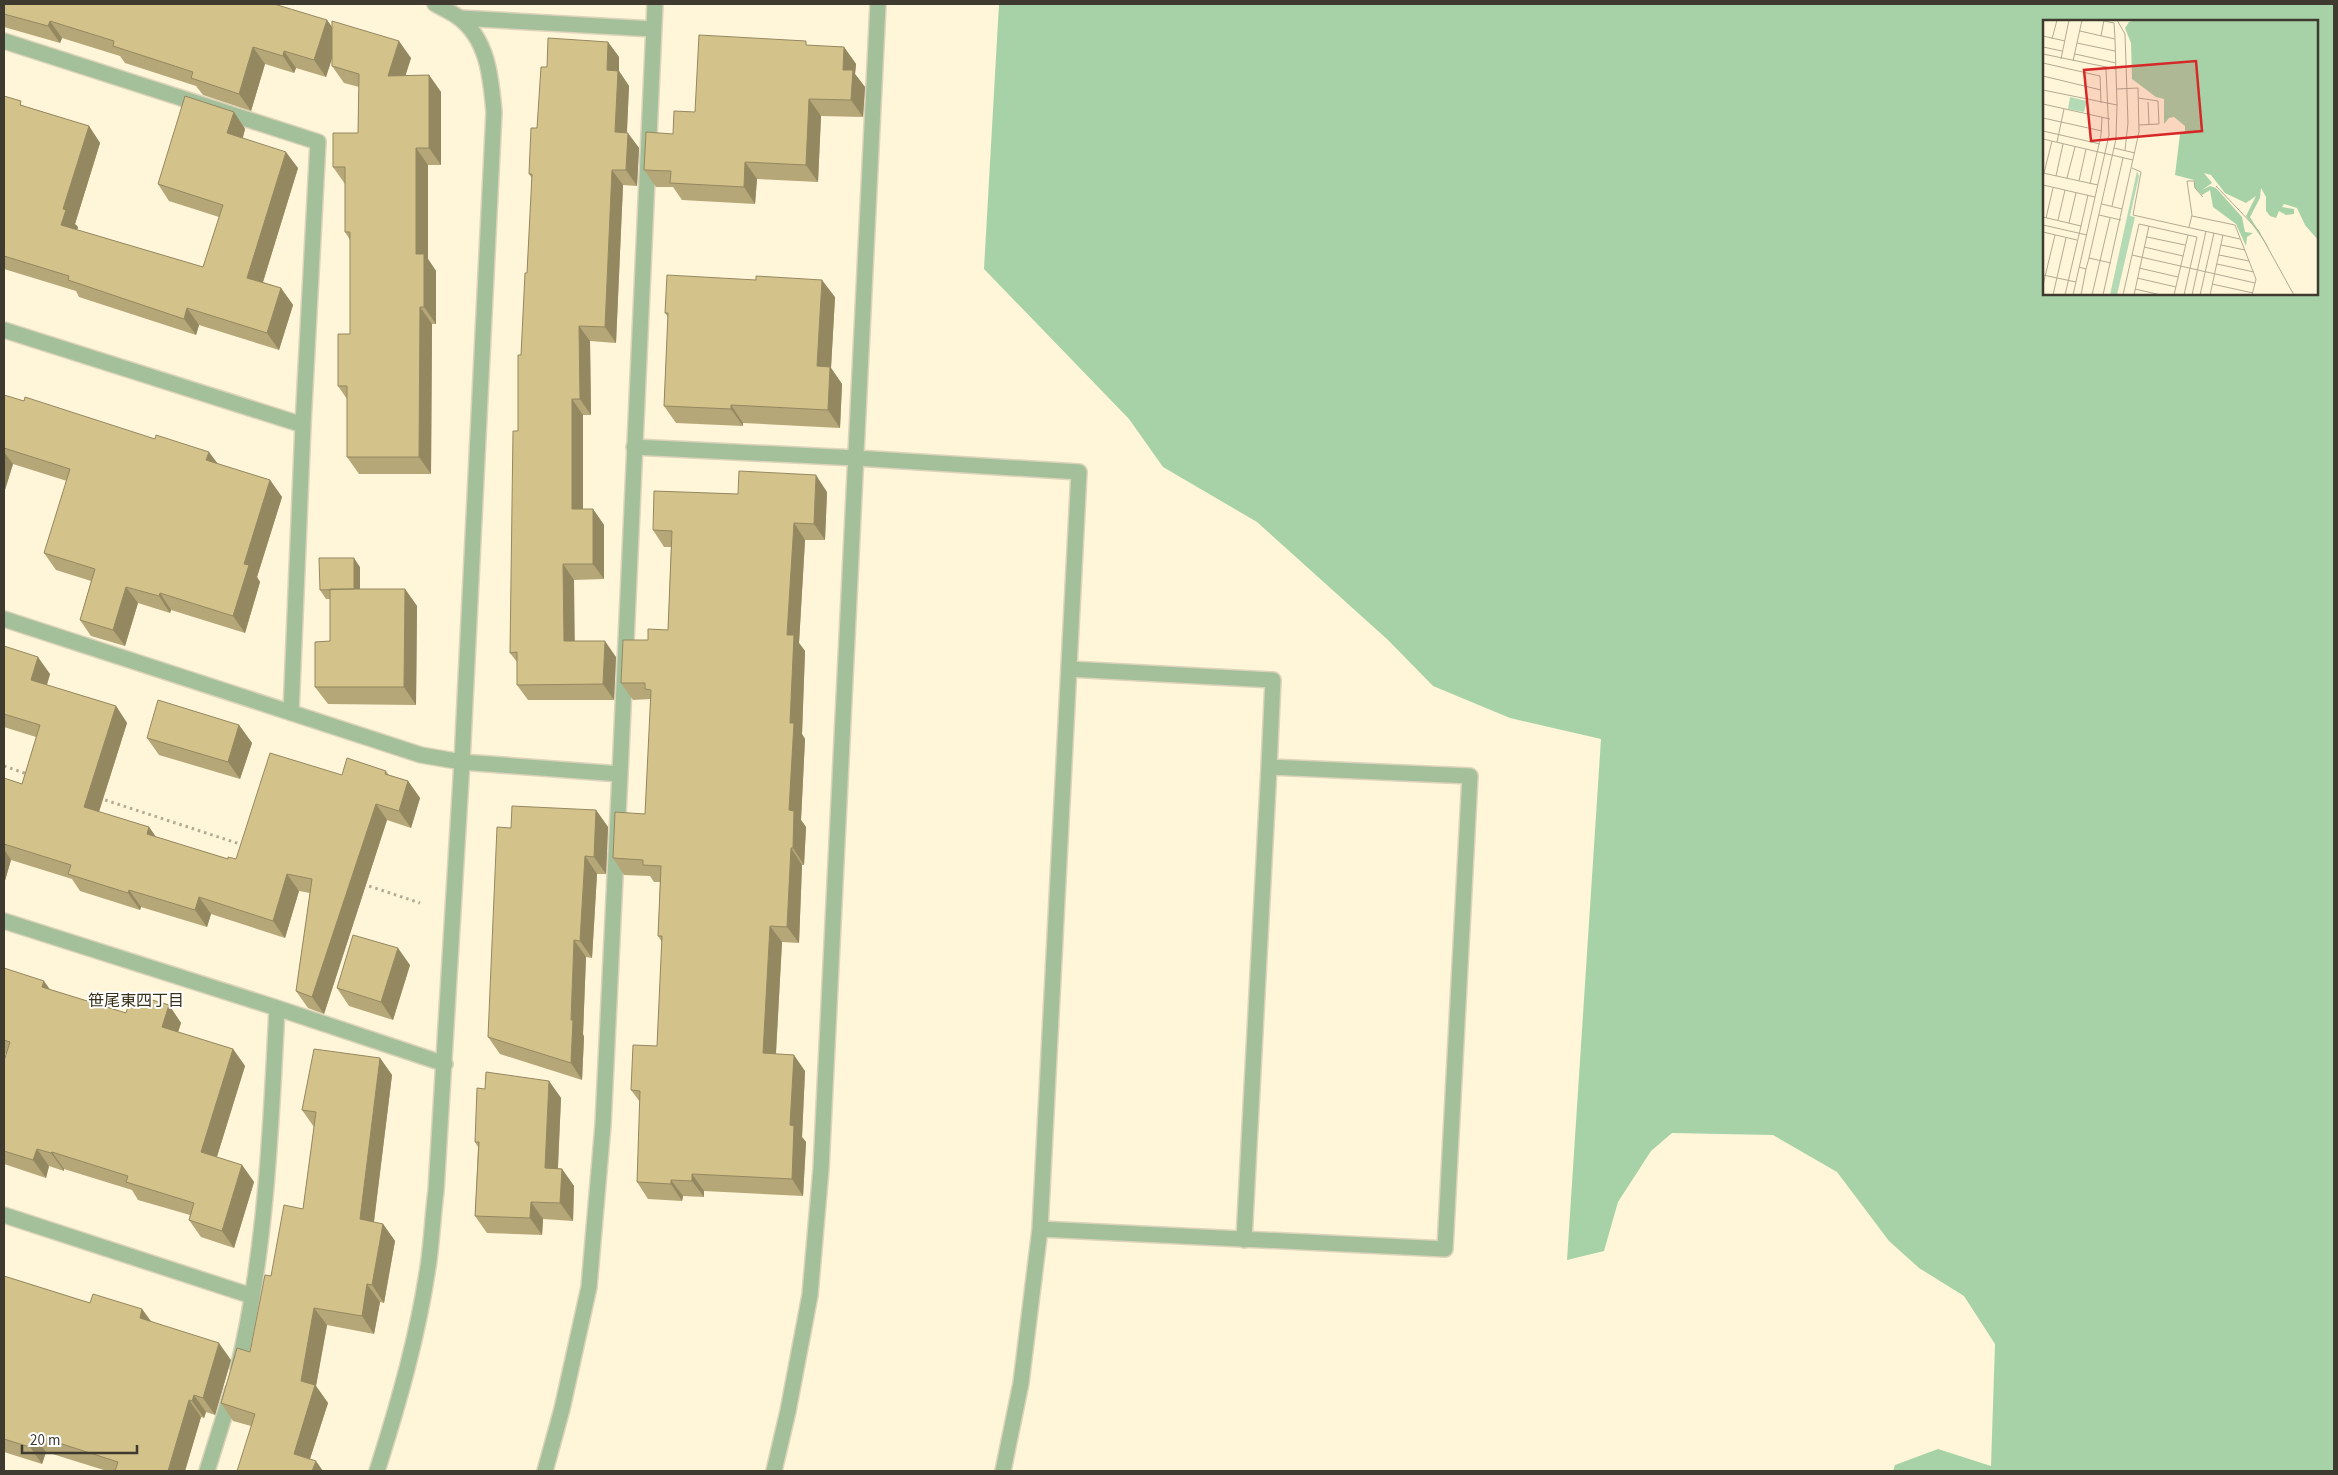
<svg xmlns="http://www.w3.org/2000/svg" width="2338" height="1475" viewBox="0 0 2338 1475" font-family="'Source Sans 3','Noto Sans JP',sans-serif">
	<rect width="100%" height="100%" fill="#fff5d8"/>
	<path fill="#a7d2a8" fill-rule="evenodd" d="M999,4H2334V1471H1893L1895,1465L1938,1449L1991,1466L1995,1344L1964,1296L1919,1268L1889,1241L1837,1172L1773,1135L1672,1133L1651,1151L1618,1202L1604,1251L1567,1260L1601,739L1510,718L1433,686L1388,640L1257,522L1163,467L1129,419L984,269ZM2044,21H2317V294H2044Z"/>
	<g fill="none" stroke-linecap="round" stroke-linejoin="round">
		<defs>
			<path id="minor" d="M460,18L653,29
				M4,41L318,142L303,425L291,713
				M4,330L303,425
				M634,447L856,458L1079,472L1040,1229L1021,1383L1003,1471
				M4,619L421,755L462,762L620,774L603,1125L589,1287L562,1409L545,1471
				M620,774L655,4
				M4,921L277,1008L445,1064
				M4,1215L252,1296
				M1040,1229L1445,1249L1470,776L1269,767L1273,680L1069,669
				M1244,1240L1269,767
				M238,1368C266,1251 271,1128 277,1008
				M207,1471L232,1391
				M774,1471L788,1411L810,1295L821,1169L878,4"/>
			<path id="tertiary" d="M377,1471C399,1402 419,1332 429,1260C432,1237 433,1214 436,1191L462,762L494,112C491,78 488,39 458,17C451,12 442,8 435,4"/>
		</defs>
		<use href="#minor" stroke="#dcd3ba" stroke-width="18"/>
		<use href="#tertiary" stroke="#dcd3ba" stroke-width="18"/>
		<path stroke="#b2aa94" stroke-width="3" stroke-dasharray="2.5 4" stroke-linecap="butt" d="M4,766L27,774
			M99,798L243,845
			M363,884L420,903"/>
		<use href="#minor" stroke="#a3c09a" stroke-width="15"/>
		<use href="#tertiary" stroke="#a3c09a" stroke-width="15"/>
	</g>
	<path fill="#b6a778" d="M4,4L327,20L332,27L411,58L405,76L429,75L441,92V165H428V259L436,271V324H432L431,474H359L347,457V399L338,386L350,334V240L345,232V184L333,167L358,133L359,87L344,83L332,66V58L326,77L296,68L294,73L265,64L251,111L203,95L196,86L125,63L120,56L62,38L60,43L4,27Z
		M608,42L619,57V71L629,86L627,133L639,148L637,186L623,185L616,343L590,341L591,415H583V509H593L604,525V579L574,580V641L616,657L614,700H528L517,685V662L510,653L518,431L521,355L527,273L532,178L529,174L547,67Z
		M810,46L844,47L856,64L855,74L865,87L863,117L821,116L818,182L757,179L755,204L682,200L673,187H656L644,170L695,112Z
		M4,96L24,106L89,126L100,143L75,224L78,227L77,230L203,267L219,217L169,201L158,184L234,112L245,129L243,138L298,168L263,282L281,288L293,305L279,350L199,325L196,335L79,297L76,291L4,269Z
		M835,297L831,368L842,384L840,428L743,423V426L676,423L664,406L668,317L665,313Z
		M4,395L218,464L270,480L282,497L257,577L260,582L245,633L171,610L170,613L138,603L125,646L91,636L80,620L91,581L56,570L44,553L67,481L13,464L4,493Z
		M827,492L825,540H805L799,643L805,651L802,734L805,739L801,820L806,827L804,865H802L799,943L782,942L776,1054L805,1071L802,1137L806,1142L803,1196L704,1191V1197L683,1196L682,1201L648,1199L637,1182L640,1102L631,1090L657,1046L662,942L658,936L660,882H654L650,876L624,875L613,858L645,814L651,699L633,700L621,683L648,640L668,630L671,547H664L653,530L738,494Z
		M360,567V589H405L417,606L416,705L328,704L315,687L330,641V599H326L320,590Z
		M4,646L50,674L47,685L116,706L127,723L99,812L149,827L156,837L228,859H236L342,775L386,771L389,775L408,781L420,798L411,828L387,820L324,1014L308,1008L296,991L310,893L299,891L285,938L211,914L207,927L141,907L140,910L80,891L72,879L11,860L4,884V778L22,784L36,737L4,727Z
		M239,725L252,743L240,779L159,755L147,738Z
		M596,810L608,827L606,874H597L592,958L586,957L583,1034L584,1037L582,1080L500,1054L488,1037L511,828Z
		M410,965L393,1020L349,1006L337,988Z
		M4,968L49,989L126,1013L169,1005L181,1023L178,1032L233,1049L245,1066L217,1157L242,1165L254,1182L234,1248L201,1237L189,1220L190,1215L138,1200L132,1190L64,1169V1171L49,1166L46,1178L4,1164V1061L6,1054L4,1053Z
		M380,1058L392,1075L374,1222L383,1224L395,1241L384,1303L380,1302L374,1334L327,1325L316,1386L328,1403L310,1459L251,1426L233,1421L221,1403L250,1352L271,1276L303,1209L314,1127L302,1110Z
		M549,1081L561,1098L558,1168L562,1169L574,1186L573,1221L543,1219L542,1235L487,1233L475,1216L478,1147L475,1142L485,1089Z
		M4,1276L90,1303L142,1309L151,1321L231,1360L215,1415L206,1412L204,1418L201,1417L185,1471H107L46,1452L42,1464L4,1452Z"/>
	<path fill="#948861" d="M327,20L339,37L326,77L314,60Z
		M50,21L62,38L60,43L48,26Z
		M399,41L411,58L400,93L388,76Z
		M608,42L619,57V71L629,86L626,148L615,132L607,70Z
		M253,47L265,64L251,111L239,94Z
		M844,47L856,64L855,74L865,87L863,117L851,100L843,70Z
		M284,51L296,68L294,73L283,56Z
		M429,75L441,92V165L429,148Z
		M809,99L821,116L818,182L806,165Z
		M234,112L245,129L239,150L227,133Z
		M89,126L100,143L75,224L78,227L73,242L61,225L63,209Z
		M628,133L639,148L637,186L626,170Z
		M416,148L428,165V259L436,271V324L424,307L416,254Z
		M286,152L298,168L259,295L247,278Z
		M745,162L757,179L755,204L744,187Z
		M612,170L623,185L616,343L605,327Z
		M822,280L835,297L831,368L842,384L840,428L828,410L817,366Z
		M281,288L293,305L279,350L267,333Z
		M420,307L432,324L431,474L419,457Z
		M187,308L199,325L196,335L184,319Z
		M579,326L590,341L591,415L580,399Z
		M572,399L583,415V525L572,509Z
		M731,405L743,423V426L731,409Z
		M4,452L13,464L4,493Z
		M209,452L221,468L206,460Z
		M816,475L827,492L825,540L814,524Z
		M270,480L282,497L257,577L260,582L245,633L233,616L244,564Z
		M593,509L604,525V579L593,564Z
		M794,523L805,540L799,643L805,651L802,734L805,739L801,820L806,827L804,865L793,848L789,810L787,635Z
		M354,558L360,567V598L354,590Z
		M563,564L574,580L575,657L564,641Z
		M126,587L138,603L125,646L113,630Z
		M405,589L417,606L416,705L404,687Z
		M160,593L171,610L170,613L159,596Z
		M605,641L616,657L614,700L603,684Z
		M38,657L50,674L43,697L31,680Z
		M116,706L127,723L95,824L84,807Z
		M239,725L252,743L240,779L228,762Z
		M408,781L420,798L411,828L399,811Z
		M376,804L387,820L324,1014L312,997Z
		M596,810L608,827L606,874L594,857Z
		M149,827L161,844L147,834Z
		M791,848L802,865L799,943L787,927Z
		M4,849L11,860L4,884Z
		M585,856L597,874L592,958L580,941Z
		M287,874L299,891L285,938L273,921Z
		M129,890L141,907L140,910L128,893Z
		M199,897L211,914L207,927L195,910Z
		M770,926L782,942L775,1069L763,1053Z
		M574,940L586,957L583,1034L584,1037L582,1080L571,1063V1020Z
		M398,948L410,965L393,1020L381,1002Z
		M44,981L56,998L42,987Z
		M169,1005L181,1023L174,1044L162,1027Z
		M233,1049L245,1066L213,1169L201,1152Z
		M794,1055L805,1071L802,1137L806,1142L803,1196L792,1179L790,1125Z
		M380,1058L392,1075L372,1237L360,1219Z
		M549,1081L561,1098L557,1185L545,1168Z
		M37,1149L49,1166L46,1178L33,1160Z
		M52,1152L64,1169V1171L51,1153Z
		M242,1165L254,1182L234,1248L222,1231Z
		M562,1169L574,1186L573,1221L560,1203Z
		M692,1174L704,1191V1197L692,1181Z
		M671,1180L683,1196L682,1201L671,1184Z
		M531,1202L543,1219L542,1235L530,1218Z
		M383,1224L395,1241L384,1303L372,1285Z
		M367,1284L380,1302L374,1334L362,1316Z
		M314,1308L327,1325L316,1386L328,1403L306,1471L294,1454L301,1381Z
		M142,1309L154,1326L140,1318Z
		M219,1343L231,1360L215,1415L203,1398Z
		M194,1395L206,1412L204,1418L192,1401Z
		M189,1400L201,1417L185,1471H168Z
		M34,1435L46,1452L42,1464L30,1447Z
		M316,1461L323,1471H312Z"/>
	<path fill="#d4c28b" stroke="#948861" d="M4,4H274L327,20L314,60L284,51L283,56L253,47L239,94L191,78L193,72L113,46L114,41L50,21L48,26L4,14Z
		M332,21L399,41L388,76L429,75V148H416V254H424V307H420L419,457H347V386H338V334H350V232H345V167H333V133H358L359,74L332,66Z
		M699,35L806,41V45L844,47L843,70H853L851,100L809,99L806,165L745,162L744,187L670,183L671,171L644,170L646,132L673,134L674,111L695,112Z
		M548,38L608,42L607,70L618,71L615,132L628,133L626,170H612L605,327L579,326L580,399H572V509H593V564H563L564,641H605L603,684L517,685V652L510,653L513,431H518V355H521L525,273H527L532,174H529L531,128H537L541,67H547Z
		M4,96L21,101L20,105L89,126L63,209L66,210L61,225L203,267L223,205L158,184L185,96L234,112L227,133L286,152L247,278L281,288L267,333L187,308L184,319L68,280L69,276L4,256Z
		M667,275L756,280V276L822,280L817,366L830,367L828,410L731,405V409L664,406L668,313H665Z
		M4,395L24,401L25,397L155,439L156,435L209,452L206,460L270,480L244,564L249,565L233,616L160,593L159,596L126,587L113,630L80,620L95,569L44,553L70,469L4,448Z
		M739,471L816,475L814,524L794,523L787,635H794L790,723H794L789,810L794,811L793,848H791L787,927L770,926L763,1053L794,1055L790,1125L794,1126L792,1179L692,1174V1181L671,1180V1184L637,1182L640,1091L631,1090L633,1045L657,1046L662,936H658L661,866L643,865V860L613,858L615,812L645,814L651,690L645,689V683H621L623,640H648V629L668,630L672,531L653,530L654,491L738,494Z
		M319,558H354V589L320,590Z
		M330,589H405L404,687H315V642L330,641Z
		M4,646L38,657L31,680L116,706L84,807L149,827L147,834L228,859V857L236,859L270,753L342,775L347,758L386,771L385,774L408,781L399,811L376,804L312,997L296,991L312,879L287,874L273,921L199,897L195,910L129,890L128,893L68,874L71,865L4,844V778L22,784L40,725L4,714Z
		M158,700L239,725L228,762L147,738Z
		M512,806L596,810L594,857L585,856L580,941L574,940L571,1020H573L571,1063L488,1037L497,827L511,828Z
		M353,935L398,948L381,1002L337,988Z
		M4,968L44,981L42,987L126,1013L132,994L169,1005L162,1027L233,1049L201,1152L242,1165L222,1231L189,1220L194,1203L126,1182L128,1176L52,1152L51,1153L37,1149L33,1160L4,1151V1061L10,1042L4,1040Z
		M314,1049L380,1058L360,1219L383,1224L372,1285L367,1284L362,1316L314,1308L301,1381L315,1385L294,1454L316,1461L312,1471H237L255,1414L221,1403L237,1348L250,1352L265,1275L271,1276L284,1205L303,1209L316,1112L302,1110Z
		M486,1072L549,1081L545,1168L562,1169L560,1203L531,1202L530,1218L475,1216L479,1142H475L477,1088L485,1089Z
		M4,1276L90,1303L93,1294L142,1309L140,1318L219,1343L203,1398L194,1395L192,1401L189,1400L168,1471H115L118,1462L34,1435L30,1447L4,1439Z"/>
	<g text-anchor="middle" stroke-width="4" stroke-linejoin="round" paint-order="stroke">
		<g font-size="16" fill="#383019" stroke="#fff">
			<text x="136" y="1006">笹尾東四丁目</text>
		</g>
	</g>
	<g transform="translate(2043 20)">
		<rect width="275" height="275" fill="#fff5d8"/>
		<path d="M27,77L44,81L41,92L25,89ZM94,151L96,156L87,196L92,197L74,275H67Z" fill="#b4dab5"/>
		<path d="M92,0H275V220L262,205L254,188L241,184L239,187L251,189V194L243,195L236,191L233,198L227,196L223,191V177L218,168L217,178L207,197L228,231L203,196L213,176L203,183L182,173L168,155L161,153L169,163L159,170L167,166L173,168L199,197L202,212L210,213L204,217L203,226L193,204L170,187L167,170L159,175L152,168L151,160L132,155L137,114L142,112V106L131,97L126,98L121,104V79L113,77L89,59L88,23L82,8L86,2Z" fill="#a7d2a8"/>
		<path fill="none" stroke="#b2aa94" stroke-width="1" d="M74,0L82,14L85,103L82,130M61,1L71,3L72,19M37,11L72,19L74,85M0,16L22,21M58,16L61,0M9,19L14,0M34,23L72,31M0,27L19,31M0,34L73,49M32,34L73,43M18,39L26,0M30,41L39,0M0,43L57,56L58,83M0,56L58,70M0,70L74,85L73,119L46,238M95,78L115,81L116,104L96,105M105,82L106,104M0,84L67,99M0,98L59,111M0,111L57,124M0,119L90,140M14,122L21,89M71,128L92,133M89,148L98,152L90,195L197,219M0,153L55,165M1,153L9,121M13,156L20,124M24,158L32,127M36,161L43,129M47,164L58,115L59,97M0,165L52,177M173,166L215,210L251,275M59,184L79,189M69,186L80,138M56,195L78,200M149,196L192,205L213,259L209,275M0,197L38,206L22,275M3,198L10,168M15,200L22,170M26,203L33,173M0,205L44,215M38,206L45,175M146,207L149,195L144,161H151L152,168L160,177M0,212L34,220M104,217L142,225M178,225L202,230M101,227L140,236M89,235L212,263M176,235L206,241M174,244L211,252M36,247L43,249L46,238L68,243M96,248L135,257M0,255L33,262M94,258L133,267M169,264L210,273M0,265L12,215M92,269L118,275M10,275L23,218M30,275L66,115L63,49M38,275L43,249M49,275L67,198M60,275L96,112L95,68L74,69M80,275L96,204L154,217L141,275M91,275L106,206M131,275L145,215M149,275L163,211M157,275L171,213M167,275L180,215"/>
		<path fill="#d62828" fill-opacity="0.15" stroke="#d62828" stroke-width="2.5" d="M153,41L159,111L48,121L41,50Z"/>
		<rect width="275" height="275" fill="none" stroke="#3e3a2f" stroke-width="2.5"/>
	</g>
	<rect width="2338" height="1475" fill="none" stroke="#3e3a2f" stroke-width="10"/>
	<path d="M22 1445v8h115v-8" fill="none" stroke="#3e3a2f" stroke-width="2.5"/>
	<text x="30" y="1445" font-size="15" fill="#3e3a2f" stroke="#ffffff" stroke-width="4" paint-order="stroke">20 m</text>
</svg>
